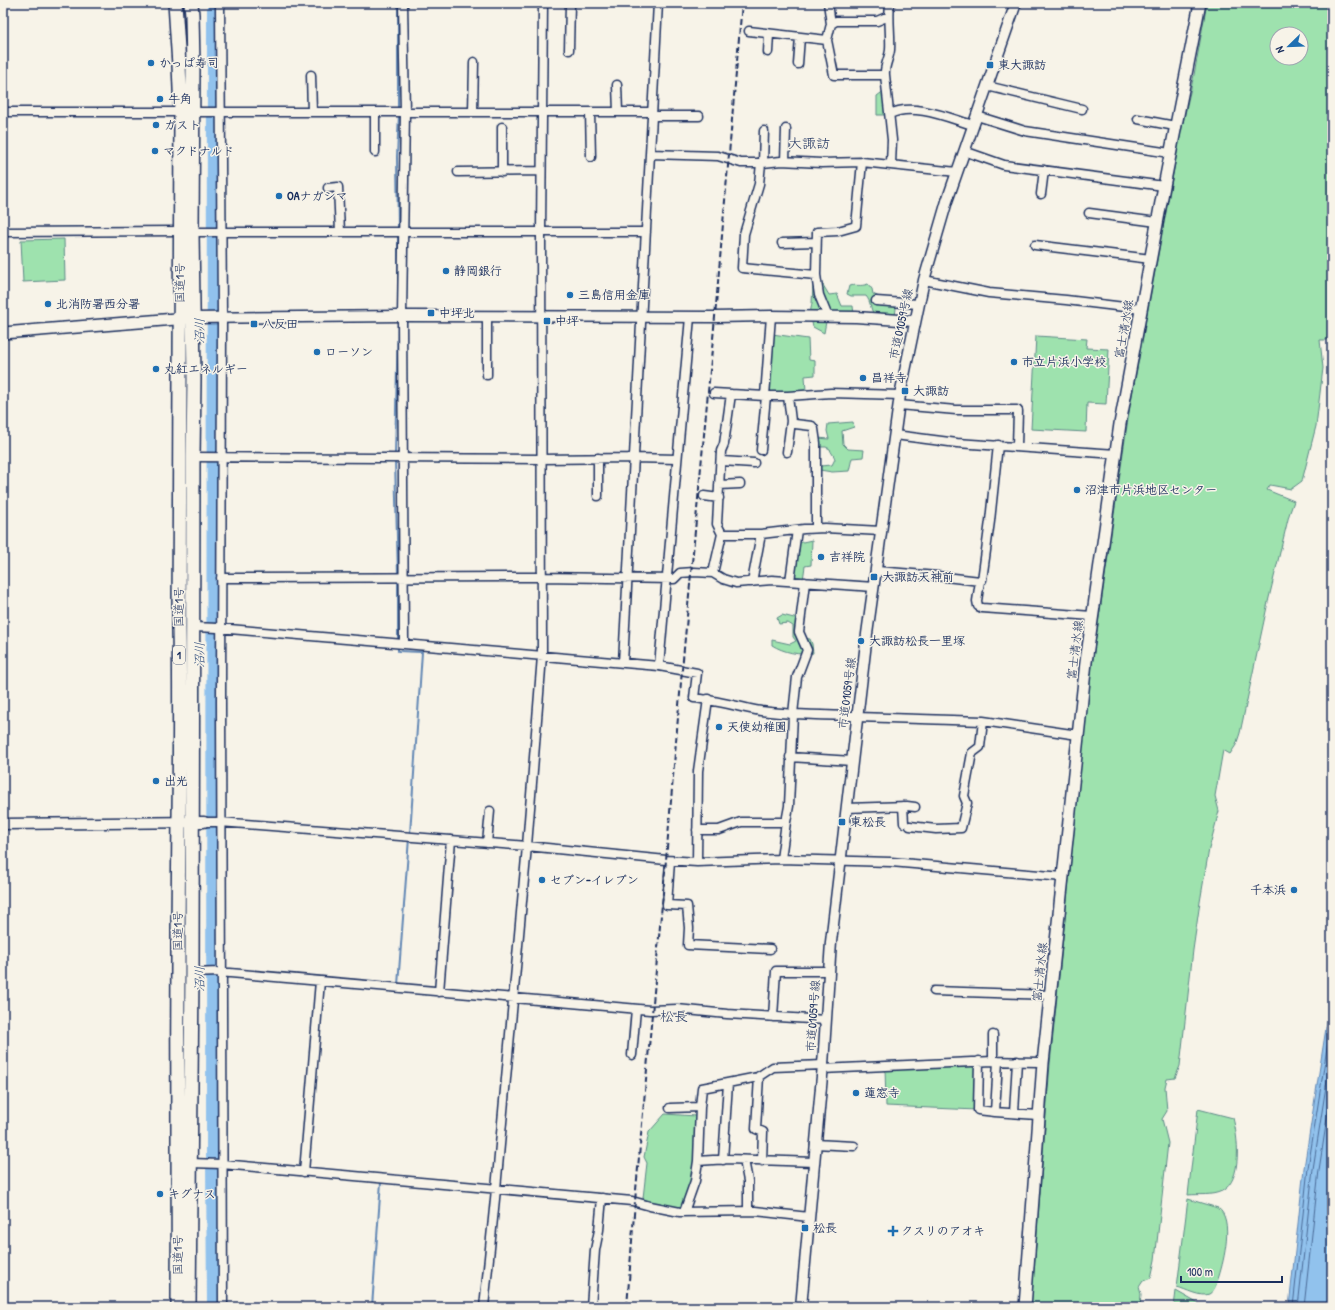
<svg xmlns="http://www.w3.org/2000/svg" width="1335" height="1310" viewBox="0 0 1335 1310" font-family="'Patrick Hand','Klee One',sans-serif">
	<rect width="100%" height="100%" fill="#f7f3e8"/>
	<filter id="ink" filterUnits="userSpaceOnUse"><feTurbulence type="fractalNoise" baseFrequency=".025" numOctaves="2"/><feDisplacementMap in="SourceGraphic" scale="8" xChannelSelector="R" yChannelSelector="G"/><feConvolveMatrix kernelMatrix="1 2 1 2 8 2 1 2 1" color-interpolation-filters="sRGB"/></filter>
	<g filter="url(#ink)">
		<path fill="#9ee2ae" stroke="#5c8886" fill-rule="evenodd" d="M1207,3H1332V321L1327,340H1320L1323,368L1316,426L1302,481L1291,489L1270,485L1267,490L1294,501L1289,515L1268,602L1240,733L1236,745L1230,754L1223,750L1215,796L1219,811L1209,849L1200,902L1193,950L1180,1066L1175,1078L1167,1079L1165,1087L1167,1111L1162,1119L1168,1143L1155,1260L1151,1278L1143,1281L1139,1287L1141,1294L1140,1307H1031L1050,1064L1089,686L1129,412L1181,131L1194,75ZM1277,34H1301V58H1277Z
			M881,93L886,94V115H877V96Z
			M64,239L65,280L23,282L21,240Z
			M818,283L823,285L829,295L837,294L842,306H853L854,315L827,316L824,333L813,327L810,314L812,303L813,285Z
			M868,284L872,289L873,294L879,297L897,300L895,317L874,315C870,308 871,302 866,296H851L847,294L849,286C856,284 860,287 868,284Z
			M772,334L808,339L809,360L815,361V375L805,376L806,391L769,393Z
			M1036,336L1087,339L1086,348L1109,349L1106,404L1087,403L1086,432L1031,429Z
			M853,422L854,427L842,431L843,444L848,449L864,450L863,457L852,458L849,471L832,472L820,470V466L832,465L835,459C834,455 831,453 830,449L826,447H820L818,438L829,439L827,431L828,424Z
			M812,540L811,565L805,566L803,580L792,581L798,543Z
			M782,615L798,619L803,638L810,639L812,644L813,653C800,656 783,652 772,645V640L790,644L796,641L793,637V626L788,623L779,624L777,618Z
			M977,1065V1110L886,1106L885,1068Z
			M1198,1109L1233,1118C1238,1137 1243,1180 1222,1191C1212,1196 1199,1194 1188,1195Z
			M665,1114L696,1116L694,1164L692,1180L682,1209L652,1204L643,1198L647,1163L644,1157L649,1132Z
			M1188,1199L1218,1208C1234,1219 1224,1260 1219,1276C1217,1282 1215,1291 1209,1294C1201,1298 1185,1289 1177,1287Z
			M1176,1291L1204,1307H1174Z"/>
		<path fill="#91c2ed" stroke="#6287b4" d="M1332,990V1307H1289L1304,1168Z"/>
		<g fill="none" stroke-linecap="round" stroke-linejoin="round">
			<path stroke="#4a6a97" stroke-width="1" d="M1293,1307L1308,1168L1332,1016
				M1298,1307L1313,1169L1332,1048
				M1304,1307L1319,1170L1332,1086"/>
			<path stroke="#6287b4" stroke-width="2" d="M398,3V110
				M398,230L397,157L399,114
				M398,234V306
				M395,456L398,320
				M395,460L398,576
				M398,580V642
				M398,646V651L422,652L410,834
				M398,985L409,838
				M372,1307L381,1182"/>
			<path stroke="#91c2ed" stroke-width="12" d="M213,3L212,1160L213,1307"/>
			<defs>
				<path id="minor" d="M220,3L222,317L221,702L223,1307
					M403,3L405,112L402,316L404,644
					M828,3L831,24
					M749,31L827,40L831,24L836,21H877L889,16
					M827,40L834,75H885C884,66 889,59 890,50C891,35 888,19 890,3
					M569,50L570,3
					M768,52L769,34
					M798,64L800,37
					M311,75L312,112
					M885,75L892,140L891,164
					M617,85L618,112
					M987,86L1082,109
					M3,112H181
					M193,112H652
					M375,112V152
					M473,112L474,62
					M590,112L591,157
					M890,114C913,102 949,118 973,125
					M652,116H699
					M977,116L1025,131L1170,153
					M1138,119L1175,126
					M964,151L1004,165L1164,186
					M650,154L718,156L741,163H763L781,161L821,163L862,162L957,172
					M785,161L786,129
					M761,163L759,184L744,234L742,268L816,275L817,232L838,231L856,226L862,162
					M763,163L764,131
					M458,172L541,171
					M502,172V127
					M328,188L338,187L340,232
					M1041,194L1044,170
					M1089,213L1157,222
					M3,232L181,231
					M192,232H646
					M782,243L816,242
					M1035,245L1151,259
					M816,275L819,295L828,317
					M924,280L989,293L1066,300L1141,309
					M876,301L918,304
					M487,375V317
					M714,393L765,396H788L831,393L900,395
					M765,396L771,316
					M899,405L956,410H1017L1018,411L1017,446
					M791,421L795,424L812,426L814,429L816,443V528
					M895,435L957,443L1116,454
					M761,450L766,396
					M787,452L791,421L788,396
					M193,457L541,459L634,458L677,459
					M721,461L754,463
					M719,485L740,484
					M598,496V458
					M704,496L719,498
					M722,534L717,524L721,451L724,444L731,394
					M877,571L937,576L980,581L977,601L978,606L982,608L1092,616
					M713,573L722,534H761L804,529L825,528L881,531
					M221,578L542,577L674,579L680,573L694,572L713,573L723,579L736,583L772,580L874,587
					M790,581L797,530
					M980,581L982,580L990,521L998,445
					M752,582L761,534
					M193,627L218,628L659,666L697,673L694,698C716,700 738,707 761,711C791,715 823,715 853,716L857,717L983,721L1078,735
					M623,663L658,3
					M659,666L690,317
					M790,757L852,761
					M903,806L904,823
					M847,808L907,806L915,807
					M204,822H220L527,846L666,860L697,862L781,859L891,862L1063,877
					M786,822L789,806L793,714L797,677L806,653L807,650L799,632L805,582
					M910,826L936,829L961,828L967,803L964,796L972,753L980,747L983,721
					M697,830H719L741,822H786L781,859
					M487,843L490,811
					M670,861L667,905L687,906L689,928L688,945L770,949
					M697,862L698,771L708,699
					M192,973L219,972L650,1010L677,1009L727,1014L826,1020
					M934,991L1050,995
					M439,992L451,840
					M773,1017L776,971H829
					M993,1035V1061
					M632,1055L636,1009
					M979,1061L978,1110L995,1112
					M998,1061L995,1112L1038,1115
					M822,1069L993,1061L1039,1062L1043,1063
					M759,1076L756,1129L763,1132L762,1161
					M670,1108L700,1107
					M1014,1113L1017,1061
					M815,1144L854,1146
					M723,1160L728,1083
					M744,1160L748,1181V1211
					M698,1161L700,1107L702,1088L758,1077L773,1067L823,1065
					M190,1163L222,1164L632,1201L650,1206L680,1212L755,1211L809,1217
					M304,1172L320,981
					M684,1212L695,1181L698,1161L728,1159L814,1162
					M484,1307L496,1189L527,846L542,656L541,232L543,3
					M591,1307L595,1250L599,1230L602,1198"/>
				<path id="tertiary" d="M194,318L402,316L715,317L771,316L856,317L914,321
					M3,824L204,822
					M801,1307L823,1065L831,942L867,634L900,395L924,280L947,201L1016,3"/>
				<path id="secondary" d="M3,333L188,318
					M1025,1307L1043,1063L1086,662L1120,424L1164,186L1200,3"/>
				<path id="trunk" d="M175,3L179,65L181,112L179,627C181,738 178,848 178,959C177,1075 179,1191 178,1307
					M189,1307L192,973L193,457L194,379L192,232L193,66L192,15L191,3"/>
			</defs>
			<use href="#minor" stroke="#1b2f5e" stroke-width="11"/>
			<use href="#tertiary" stroke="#1b2f5e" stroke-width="13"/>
			<use href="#secondary" stroke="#1b2f5e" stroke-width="14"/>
			<use href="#trunk" stroke="#1b2f5e" stroke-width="16"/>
			<use href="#minor" stroke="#f7f3e8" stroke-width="8"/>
			<use href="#tertiary" stroke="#f7f3e8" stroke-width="10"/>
			<use href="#secondary" stroke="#f7f3e8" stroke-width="11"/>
			<use href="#trunk" stroke="#f7f3e8" stroke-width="13"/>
			<path stroke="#1b2f5e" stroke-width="2" stroke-dasharray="6 3" stroke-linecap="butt" d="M627,1307L635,1201L666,860L682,670L715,317L742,3"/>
		</g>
	</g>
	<g fill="#1f6fb2" stroke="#f7f3e8" stroke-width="1.5">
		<circle cx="151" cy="63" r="4"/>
		<rect x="986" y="61" width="8" height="8" rx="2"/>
		<circle cx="160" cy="99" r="4"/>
		<circle cx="156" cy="125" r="4"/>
		<circle cx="155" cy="151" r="4"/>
		<circle cx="279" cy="196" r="4"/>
		<circle cx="446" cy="271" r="4"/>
		<circle cx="570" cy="295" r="4"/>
		<circle cx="48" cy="304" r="4"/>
		<rect x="427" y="309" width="8" height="8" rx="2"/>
		<rect x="543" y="317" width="8" height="8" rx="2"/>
		<rect x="250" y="320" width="8" height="8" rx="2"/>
		<circle cx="317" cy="352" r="4"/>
		<circle cx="1014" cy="362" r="4"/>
		<circle cx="156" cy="369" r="4"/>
		<circle cx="863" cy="378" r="4"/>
		<rect x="901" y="387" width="8" height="8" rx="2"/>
		<circle cx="1077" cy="490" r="4"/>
		<circle cx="821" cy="557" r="4"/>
		<rect x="870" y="573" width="8" height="8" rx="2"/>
		<circle cx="861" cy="641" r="4"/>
		<circle cx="719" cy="727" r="4"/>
		<circle cx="156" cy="781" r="4"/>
		<rect x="838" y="818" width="8" height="8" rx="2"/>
		<circle cx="542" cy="880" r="4"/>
		<circle cx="1294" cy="890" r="4"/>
		<circle cx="856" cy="1093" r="4"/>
		<circle cx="160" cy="1194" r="4"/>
		<rect x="801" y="1224" width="8" height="8" rx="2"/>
		<path d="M891 1225h4v4h4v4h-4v4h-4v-4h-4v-4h4z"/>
	</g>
	<g text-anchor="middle" stroke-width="3" stroke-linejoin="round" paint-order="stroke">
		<rect fill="#f7f3e8" stroke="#5d6a87" stroke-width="1" x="173" y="646" width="12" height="18" rx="3"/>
		<g font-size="11" font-weight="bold" fill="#1b2f5e">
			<text x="179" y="659">1</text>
		</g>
		<g font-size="12" font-weight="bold" fill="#1b2f5e" stroke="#f7f3e8" text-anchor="start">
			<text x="159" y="67">かっぱ寿司</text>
			<text x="998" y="69">東大諏訪</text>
			<text x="168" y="103">牛角</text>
			<text x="164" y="129">ガスト</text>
			<text x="163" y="155">マクドナルド</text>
			<text x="287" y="200">OAナガシマ</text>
			<text x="454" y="275">静岡銀行</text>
			<text x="578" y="299">三島信用金庫</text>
			<text x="56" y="308">北消防署西分署</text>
			<text x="439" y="317">中坪北</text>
			<text x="555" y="325">中坪</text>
			<text x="262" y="328">八反田</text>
			<text x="325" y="356">ローソン</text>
			<text x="1022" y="366">市立片浜小学校</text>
			<text x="164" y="373">丸紅エネルギー</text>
			<text x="871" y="382">昌祥寺</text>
			<text x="913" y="395">大諏訪</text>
			<text x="1085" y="494">沼津市片浜地区センター</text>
			<text x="829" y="561">吉祥院</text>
			<text x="882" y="581">大諏訪天神前</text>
			<text x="869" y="645">大諏訪松長一里塚</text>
			<text x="727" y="731">天使幼稚園</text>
			<text x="164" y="785">出光</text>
			<text x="850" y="826">東松長</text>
			<text x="550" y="884">セブン-イレブン</text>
			<text x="1286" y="894" text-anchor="end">千本浜</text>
			<text x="864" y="1097">蓮窓寺</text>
			<text x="168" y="1198">キグナス</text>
			<text x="813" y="1232">松長</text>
			<text x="901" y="1235">クスリのアオキ</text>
		</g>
		<g font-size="12" fill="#1b2f5e" stroke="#f7f3e8">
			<text transform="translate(180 283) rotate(-90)" y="4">国道1号</text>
			<text transform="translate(901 324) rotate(-78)" y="4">市道01059号線</text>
			<text transform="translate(1124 329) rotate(-80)" y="4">富士清水線</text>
			<text transform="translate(179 607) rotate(-90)" y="4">国道1号</text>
			<text transform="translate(1075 650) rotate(-83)" y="4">富士清水線</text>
			<text transform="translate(847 693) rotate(-83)" y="4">市道01059号線</text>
			<text transform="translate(178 931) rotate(-90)" y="4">国道1号</text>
			<text transform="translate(1040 972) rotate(-84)" y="4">富士清水線</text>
			<text transform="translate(813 1016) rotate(-86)" y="4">市道01059号線</text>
			<text transform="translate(178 1255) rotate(-90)" y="4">国道1号</text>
		</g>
		<g font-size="13" font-style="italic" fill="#385482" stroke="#f7f3e8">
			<text transform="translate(199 331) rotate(-90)" y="5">沼川</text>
			<text transform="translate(199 655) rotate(-90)" y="5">沼川</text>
			<text transform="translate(199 979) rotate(-90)" y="5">沼川</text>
		</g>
		<g font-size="14" fill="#1b2f5e" stroke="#f7f3e8">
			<text x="809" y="148">大諏訪</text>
			<text x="674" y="1021">松長</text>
		</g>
	</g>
	<rect width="1335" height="1310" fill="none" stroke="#f7f3e8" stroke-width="16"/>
	<rect x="8" y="8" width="1319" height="1294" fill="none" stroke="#1b2f5e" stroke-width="1.5" filter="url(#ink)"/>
	<g transform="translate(1289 46) rotate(247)"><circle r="19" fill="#f7f3e8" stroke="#9fa5b1"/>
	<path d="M0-3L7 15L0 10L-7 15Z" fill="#1f6fb2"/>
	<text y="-6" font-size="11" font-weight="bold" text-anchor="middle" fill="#1b2f5e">N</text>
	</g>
	<path d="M1181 1276v6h101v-6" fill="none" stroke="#1b2f5e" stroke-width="2"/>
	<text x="1187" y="1276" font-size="12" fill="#1b2f5e" stroke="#f7f3e8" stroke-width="3" paint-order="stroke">100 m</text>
</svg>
